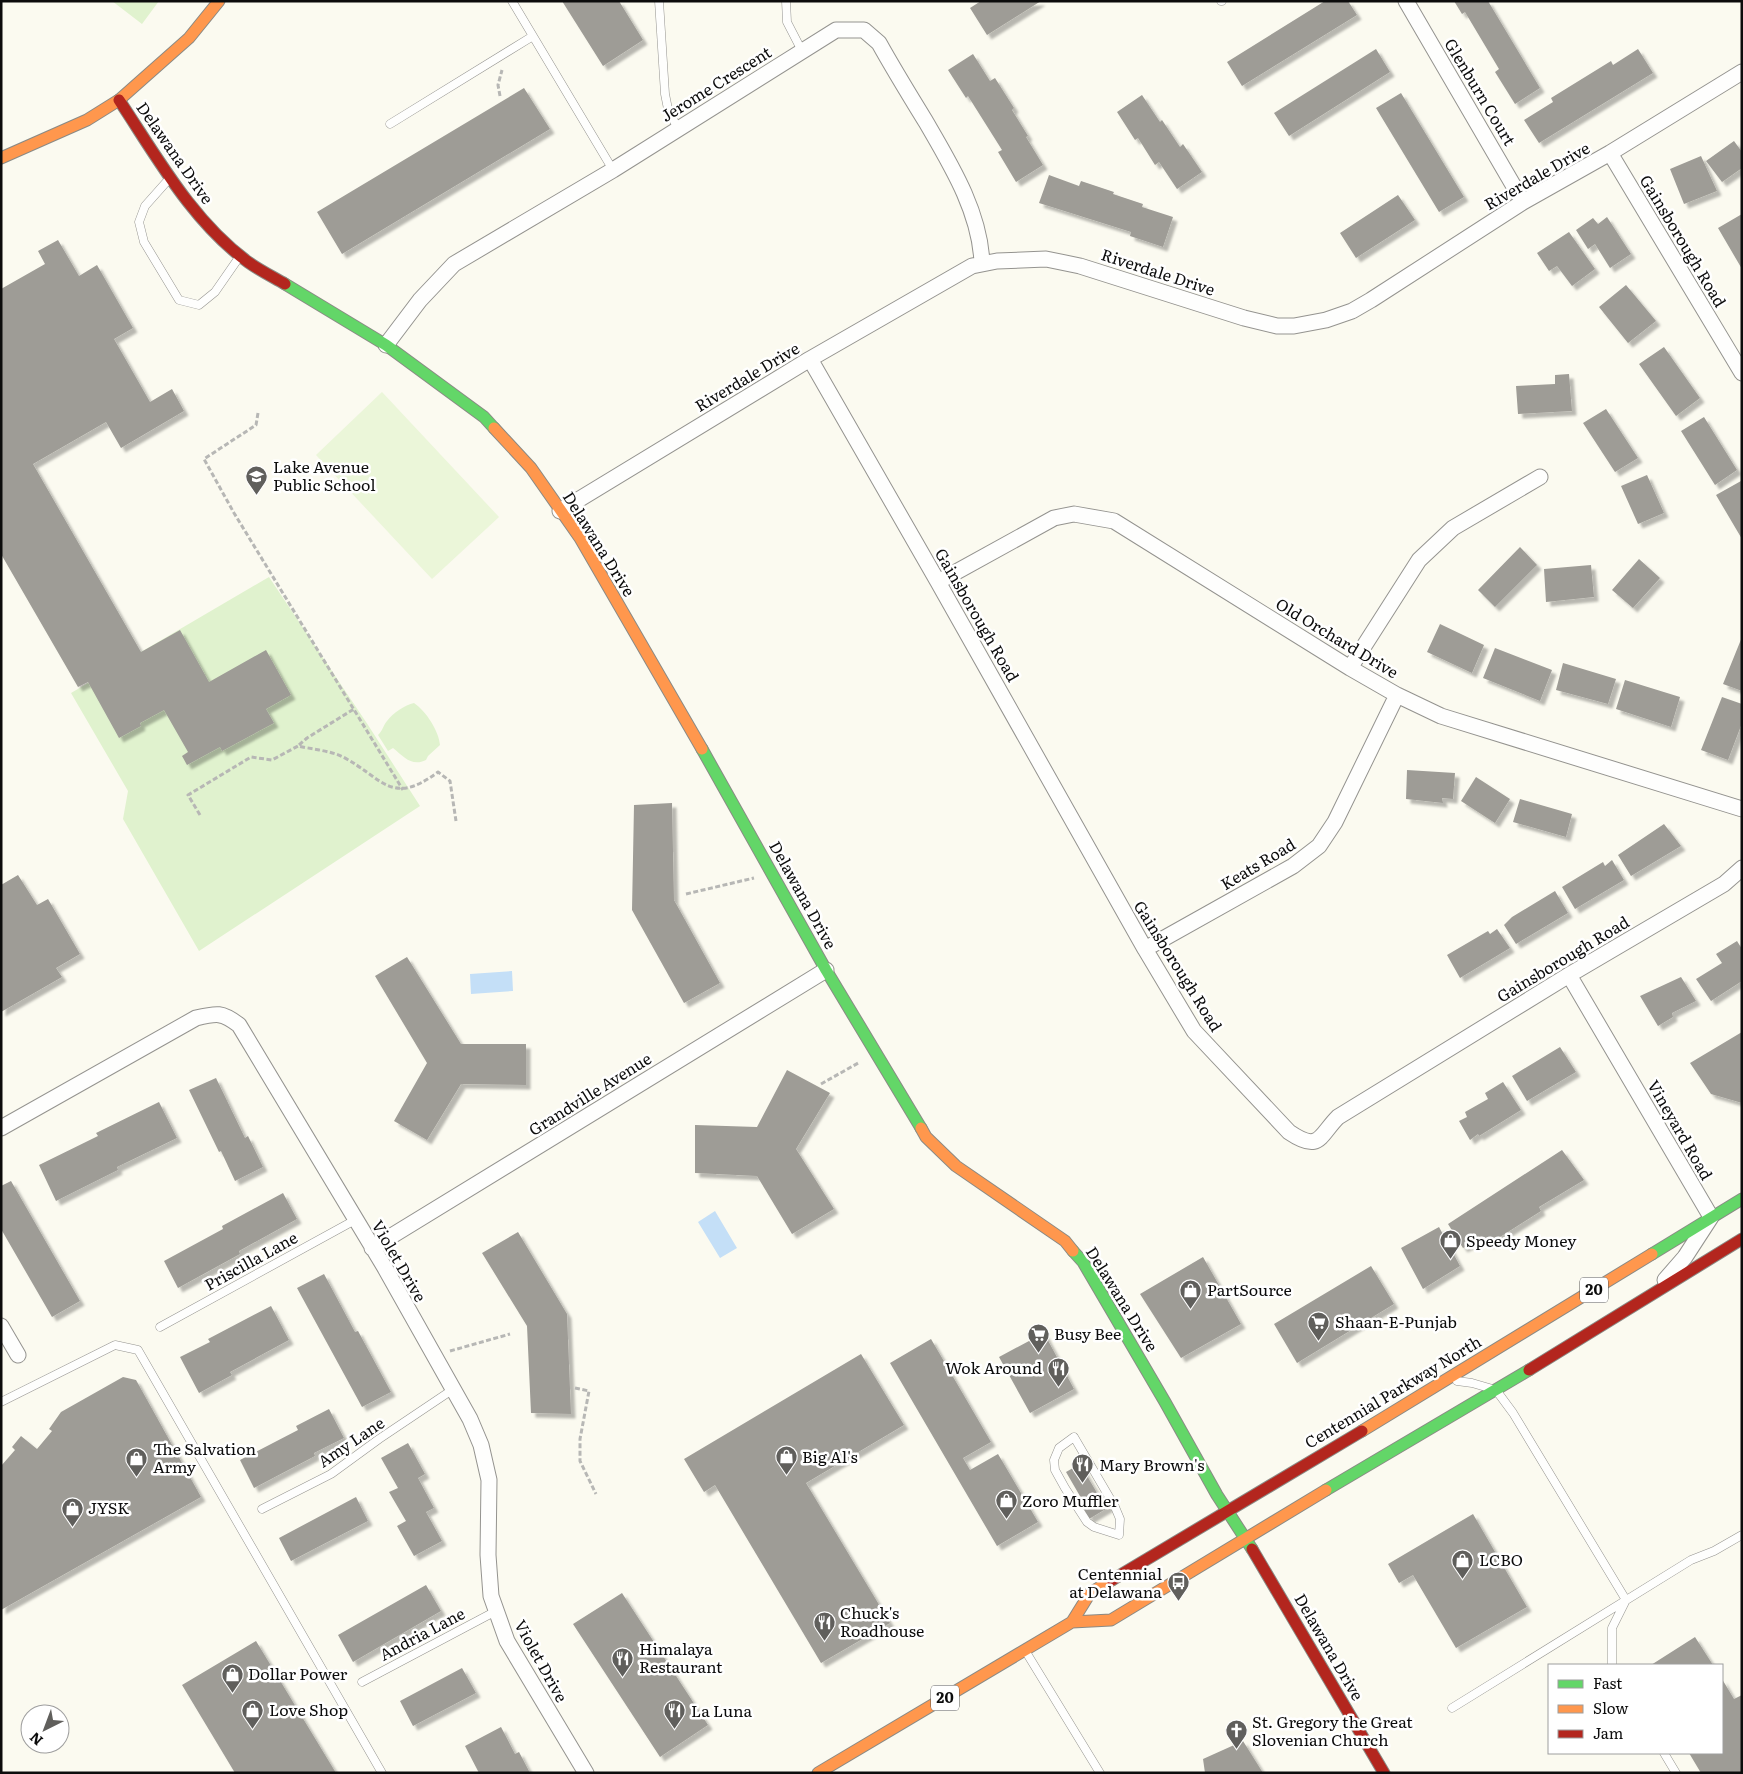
<svg xmlns="http://www.w3.org/2000/svg" width="1743" height="1774" viewBox="0 0 1743 1774" font-family="Literata,serif">
	<defs>
		<filter id="shadow"><feDropShadow dx="4.5" dy="4.5" stdDeviation="1" flood-color="#0004"/></filter>
	</defs>
	<rect width="100%" height="100%" fill="#fbfaf0"/>
	<path fill="#e0f2ce" d="M112,1H159L142,24Z
		M269,577L368,725L420,806L199,951L123,819L128,791L71,693Z
		M414,703C426,711 439,731 440,745L428,756L426,760C412,767 404,757 393,748L388,751L378,735C383,730 383,726 387,721C393,713 405,705 414,703Z"/>
	<path fill="#ebf6d9" d="M382,392L499,517L432,579L316,455Z"/>
	<path fill="#c4dff7" d="M512,971L513,991L471,994L470,974Z
		M715,1211L737,1248L720,1258L698,1222Z"/>
	<path fill="#9e9c96" filter="url(#shadow)" d="M562,1H619L643,40L603,66Z
		M981,1H1041L987,35L970,8Z
		M1325,1H1348L1357,15L1242,86L1227,62Z
		M1454,1H1488L1540,88L1515,104L1495,72L1499,69L1465,12L1462,14Z
		M1376,49L1390,72L1289,136L1274,113Z
		M1638,49L1653,73L1539,143L1524,120L1553,102L1551,98L1611,61L1613,65Z
		M973,54L990,81L995,78L1014,108L1012,110L1028,136L1026,137L1043,165L1016,182L998,152L1002,150L968,96L966,98L948,70Z
		M524,88L550,129L342,254L317,212Z
		M1401,93L1464,197L1439,212L1376,108Z
		M1142,95L1160,122L1162,120L1180,147L1183,144L1202,172L1177,189L1159,162L1155,165L1138,138L1135,140L1117,112Z
		M1734,141L1742,152V168L1722,182L1706,161Z
		M1701,156L1717,191L1684,204L1670,169Z
		M1049,175L1079,186L1081,181L1114,192L1113,194L1143,204L1142,207L1173,217L1163,247L1130,236L1131,232L1039,203Z
		M1398,195L1415,220L1356,258L1340,233Z
		M1742,214V269L1718,228Z
		M1607,217L1631,254L1610,268L1595,244L1588,249L1576,230L1593,218L1598,224Z
		M1569,232L1595,269L1572,286L1557,266L1549,271L1537,253Z
		M58,240L79,276L97,265L133,328L114,339L150,402L172,389L184,411L121,448L106,422L33,464L141,652L180,630L209,682L266,650L291,695L266,709L274,723L222,751L220,747L187,765L182,756L188,752L164,710L140,723L141,726L119,738L88,682L78,687L1,554V289L45,264L38,251Z
		M1626,285L1656,321L1628,343L1599,307Z
		M1664,347L1700,398L1676,416L1639,364Z
		M1569,374L1572,411L1518,414L1516,386L1555,384V375Z
		M1606,409L1638,458L1615,472L1583,423Z
		M1704,417L1737,470L1715,485L1681,431Z
		M1647,475L1664,513L1638,524L1621,486Z
		M1741,481L1742,483V539L1716,495Z
		M1520,547L1537,565L1495,607L1478,590Z
		M1639,559L1660,578L1633,608L1612,590Z
		M1591,565L1594,597L1546,602L1544,569Z
		M1440,624L1484,645L1472,673L1427,652Z
		M1742,637V691L1723,684Z
		M1495,648L1552,670L1540,701L1483,678Z
		M1563,663L1616,679L1608,704L1556,690Z
		M1625,680L1680,697L1671,727L1616,709Z
		M1722,697L1742,704V723L1728,760L1701,750Z
		M1407,770L1455,773L1453,799L1442,798L1443,803L1406,799Z
		M1476,777L1510,799L1495,823L1461,801Z
		M1520,799L1572,814L1566,837L1513,822Z
		M672,803L674,900L720,983L684,1003L632,910L634,805Z
		M1664,824L1681,846L1631,876L1618,855Z
		M1612,860L1624,880L1575,909L1562,887L1603,862L1605,866Z
		M18,875L37,905L48,899L80,954L56,968L62,977L1,1012V885Z
		M1555,891L1568,913L1516,944L1504,925L1512,917Z
		M1497,929L1510,948L1460,978L1447,955L1488,931L1490,934Z
		M1737,941L1742,949V981L1711,1001L1696,979L1722,963L1716,954Z
		M407,957L461,1044H526V1085L461,1084L427,1140L394,1121L427,1063L375,976Z
		M1681,977L1696,1001L1672,1013L1673,1017L1658,1026L1640,996Z
		M1742,1032V1103L1711,1094L1690,1063Z
		M1560,1047L1576,1072L1527,1101L1512,1076Z
		M787,1070L830,1093L796,1149L834,1209L792,1234L757,1176L695,1173V1125L757,1127Z
		M216,1078L245,1138L248,1136L263,1167L235,1181L221,1151L219,1152L189,1090Z
		M1503,1082L1521,1110L1479,1136L1478,1134L1470,1140L1459,1121L1467,1117L1465,1112L1488,1099L1485,1093Z
		M159,1102L177,1138L117,1167L118,1170L56,1201L39,1165L98,1136L96,1133Z
		M1562,1150L1584,1180L1539,1207L1541,1211L1489,1244L1485,1237L1463,1248L1448,1224Z
		M11,1181L80,1301L52,1317L1,1229V1186Z
		M283,1193L297,1219L239,1251L240,1254L178,1288L164,1261L223,1229L222,1226Z
		M1439,1227L1460,1266L1423,1289L1401,1248Z
		M518,1232L567,1314L571,1414L531,1413L527,1326L482,1253Z
		M1203,1257L1241,1324L1181,1358L1140,1294Z
		M1371,1266L1394,1304L1297,1363L1274,1324Z
		M324,1274L355,1332L358,1331L391,1392L362,1407L297,1288Z
		M271,1306L289,1340L230,1372L232,1375L199,1393L180,1357L210,1342L208,1339Z
		M1044,1333L1074,1389L1030,1413L999,1357Z
		M931,1339L991,1442L963,1458L970,1470L998,1454L1038,1522L997,1546L890,1363Z
		M861,1354L904,1425L806,1483L890,1623L821,1663L715,1485L704,1492L684,1459Z
		M123,1377L136,1380L201,1497L1,1610V1466L15,1450L12,1447L21,1436L37,1449L52,1431L49,1429L61,1412Z
		M329,1409L344,1438L314,1453L315,1456L254,1488L240,1460L298,1430L296,1426Z
		M408,1443L425,1474L418,1478L434,1508L426,1512L442,1541L414,1556L397,1526L406,1521L389,1492L398,1488L381,1458Z
		M1080,1464L1100,1498L1103,1496L1109,1507L1089,1519L1082,1505L1084,1503L1066,1472Z
		M356,1497L368,1521L291,1561L279,1538Z
		M1473,1514L1527,1607L1456,1648L1413,1575L1399,1583L1388,1564Z
		M426,1585L441,1611L353,1662L338,1635Z
		M622,1593L708,1725L660,1757L573,1624Z
		M1695,1637L1713,1665H1651Z
		M256,1641L336,1773H235L182,1685Z
		M462,1668L476,1693L413,1726L400,1701Z
		M1722,1679L1734,1699L1742,1695V1773H1701L1689,1753H1722Z
		M501,1727L515,1754L519,1752L530,1773H479L465,1746Z
		M1243,1741L1263,1773H1205L1203,1759Z"/>
	<g fill="none" stroke-linecap="round" stroke-linejoin="round">
		<defs>
			<path id="lane" d="M512,1L613,170
				M659,1L665,94L668,109L678,129
				M786,1L787,22L802,51
				M1221,1H1222
				M390,124L533,36
				M169,179L145,206L139,222L144,242L179,300L199,305L215,292L240,256
				M160,1327L355,1220
				M1457,1381L1472,1383L1496,1390L1513,1413L1626,1600
				M1,1402L115,1345L138,1350L382,1773
				M1074,1437L1115,1507L1120,1519L1119,1535L1094,1527L1087,1522L1065,1488L1055,1470L1054,1460L1059,1448Z
				M262,1509L331,1474L379,1439L452,1390
				M1026,1652L1100,1773
				M1612,1665V1628L1625,1602
				M362,1682L496,1611
				M1452,1708L1691,1560L1714,1551L1742,1535
				M1664,1753L1676,1773"/>
			<path id="street" d="M1406,1L1523,202
				M1610,153L1742,373
				M386,345L420,300L454,264L613,170L836,30H864L879,43C894,70 910,96 926,122C951,165 980,212 982,263
				M810,359L938,582L1145,949L1194,1031L1289,1132C1320,1153 1319,1136 1338,1117L1569,975L1724,884L1742,868
				M560,511L810,359L972,266L997,261L1046,259L1080,266L1244,318L1277,326H1294L1326,320L1352,311L1371,300L1523,202L1610,153L1742,72
				M938,582L1054,518L1074,514L1114,521L1350,668L1397,695L1441,716L1742,809
				M1350,668L1419,560L1453,528L1540,477
				M1145,949L1293,866L1319,846L1335,822L1397,695
				M1569,975L1711,1217L1685,1257L1665,1280
				M1,1128L196,1018C217,1013 222,1012 239,1025L385,1268L470,1419L481,1445L489,1480L488,1555L491,1596L507,1641L586,1773
				M372,1248L826,970
				M1,1326L18,1355"/>
			<path id="fast" d="M285,284L386,345L484,417L494,428
				M702,749L826,970L921,1128
				M1073,1251L1083,1262L1165,1402L1217,1495L1252,1549
				M1652,1254L1742,1199
				M1326,1490L1529,1370"/>
			<path id="slow" d="M1,158L87,120L119,100L189,38L219,1
				M494,428L531,468L580,538L702,749
				M921,1128L926,1137L956,1166L1065,1241L1073,1251
				M1362,1431L1652,1254
				M1072,1622L1111,1620L1326,1490
				M818,1773L1072,1622L1090,1593L1112,1580"/>
			<path id="jam" d="M119,100C157,157 192,221 248,262C259,270 273,277 285,284
				M1529,1370L1742,1239
				M1252,1549L1384,1773
				M1112,1580L1362,1431"/>
		</defs>
		<use href="#lane" stroke="#94938f" stroke-width="9"/>
		<use href="#street" stroke="#94938f" stroke-width="17"/>
		<use href="#fast" stroke="#8a8a85" stroke-width="13"/>
		<use href="#slow" stroke="#8a8a85" stroke-width="13"/>
		<use href="#jam" stroke="#8a8a85" stroke-width="13"/>
		<path stroke="#b7b7b5" stroke-width="3" stroke-dasharray="5 2.5" stroke-linecap="butt" d="M500,96L498,85L502,70
			M258,413L256,425L204,459L234,513L403,790
			M299,745L307,738L354,709
			M200,815L188,795L251,757L272,760L298,746C311,749 332,751 343,757C383,778 391,807 438,772L450,781L456,821
			M686,894L754,878
			M821,1084L860,1062
			M450,1351L510,1334
			M575,1388L589,1391L580,1439V1461L596,1494"/>
		<use href="#lane" stroke="#fefefd" stroke-width="8"/>
		<use href="#street" stroke="#fefefd" stroke-width="15"/>
		<use href="#fast" stroke="#63d668" stroke-width="11"/>
		<use href="#slow" stroke="#ff974d" stroke-width="11"/>
		<use href="#jam" stroke="#b3261e" stroke-width="11"/>
	</g>
	<defs>
		<symbol id="school-pin" viewBox="-11 -11 22 30"><path d="M0 17L-7.5 6A9.5 9.5 0 1 1 7.5 6Z" fill="#605f5c" stroke="#fff"/><path d="M0-5L7-2L0 1L-7-2ZM-4 1L0 2.5L4 1V4Q0 6-4 4Z" fill="#fff"/></symbol>
		<symbol id="shop-pin" viewBox="-11 -11 22 30"><path d="M0 17L-7.5 6A9.5 9.5 0 1 1 7.5 6Z" fill="#605f5c" stroke="#fff"/><path d="M-5-2.5h2.3a2.7 3.5 0 0 1 5.4 0H5L5.5 6h-11ZM-1.5-2.5h3a1.5 2.3 0 0 0-3 0Z" fill="#fff"/></symbol>
		<symbol id="supermarket-pin" viewBox="-11 -11 22 30"><path d="M0 17L-7.5 6A9.5 9.5 0 1 1 7.5 6Z" fill="#605f5c" stroke="#fff"/><path d="M-6-5.5h2.5l.6 2H6L4.5 2H-2.5L-4.4-4H-6ZM-1.5 3.2a1.3 1.3 0 1 0 .1 0ZM3 3.2a1.3 1.3 0 1 0 .1 0Z" fill="#fff"/></symbol>
		<symbol id="restaurant-pin" viewBox="-11 -11 22 30"><path d="M0 17L-7.5 6A9.5 9.5 0 1 1 7.5 6Z" fill="#605f5c" stroke="#fff"/><path d="M-5-6h1v4h1v-4h1v4h1v-4h1v5L-1.5 .5V6h-2V.5L-5-1ZM5-6V6H3V1.5H1.5Q1.5-4 5-6Z" fill="#fff"/></symbol>
		<symbol id="bus-pin" viewBox="-11 -11 22 30"><path d="M0 17L-7.5 6A9.5 9.5 0 1 1 7.5 6Z" fill="#605f5c" stroke="#fff"/><path d="M-5-6H5V4H4V6H2V4H-2V6H-4V4H-5ZM-3.5-4V0h7V-4ZM-3.5 1.2v1.5H-2V1.2ZM2 1.2v1.5H3.5V1.2Z" fill="#fff"/></symbol>
		<symbol id="church-pin" viewBox="-11 -11 22 30"><path d="M0 17L-7.5 6A9.5 9.5 0 1 1 7.5 6Z" fill="#605f5c" stroke="#fff"/><path d="M-1.2-6h2.4v3.5h3.3v2.4h-3.3V6h-2.4V-.1h-3.3v-2.4h3.3Z" fill="#fff"/></symbol>
	</defs>
	<g fill-rule="evenodd">
		<use href="#school-pin" x="244" y="464" width="25" height="34"/>
		<use href="#shop-pin" x="1438" y="1228" width="25" height="34"/>
		<use href="#shop-pin" x="1178" y="1278" width="25" height="34"/>
		<use href="#supermarket-pin" x="1306" y="1310" width="25" height="34"/>
		<use href="#supermarket-pin" x="1026" y="1322" width="25" height="34"/>
		<use href="#restaurant-pin" x="1046" y="1356" width="25" height="34"/>
		<use href="#shop-pin" x="774" y="1444" width="25" height="34"/>
		<use href="#shop-pin" x="124" y="1446" width="25" height="34"/>
		<use href="#restaurant-pin" x="1070" y="1452" width="25" height="34"/>
		<use href="#shop-pin" x="994" y="1488" width="25" height="34"/>
		<use href="#shop-pin" x="60" y="1496" width="25" height="34"/>
		<use href="#shop-pin" x="1450" y="1548" width="25" height="34"/>
		<use href="#bus-pin" x="1166" y="1570" width="25" height="34"/>
		<use href="#restaurant-pin" x="812" y="1610" width="25" height="34"/>
		<use href="#restaurant-pin" x="610" y="1646" width="25" height="34"/>
		<use href="#shop-pin" x="220" y="1662" width="25" height="34"/>
		<use href="#shop-pin" x="240" y="1698" width="25" height="34"/>
		<use href="#restaurant-pin" x="662" y="1698" width="25" height="34"/>
		<use href="#church-pin" x="1224" y="1718" width="25" height="34"/>
	</g>
	<g text-anchor="middle" stroke-width="5" stroke-linejoin="round" paint-order="stroke">
		<g fill="#fff" stroke="#555" stroke-width="1">
			<rect x="1580" y="1277.5" width="28" height="25" rx="4"/>
			<rect x="931" y="1685.5" width="28" height="25" rx="4"/>
		</g>
		<g font-size="15" font-weight="bold" fill="#0c0c0c">
			<text x="1594" y="1295">20</text>
			<text x="945" y="1703">20</text>
		</g>
		<g font-size="16" fill="#0c0c0c" stroke="#fff">
			<text transform="translate(716 84) rotate(-32)" y="6">Jerome Crescent</text>
			<text transform="translate(1480 92) rotate(59)" y="6">Glenburn Court</text>
			<text transform="translate(175 153) rotate(55)" y="6">Delawana Drive</text>
			<text transform="translate(1537 176) rotate(-30)" y="6">Riverdale Drive</text>
			<text transform="translate(1683 241) rotate(59)" y="6">Gainsborough Road</text>
			<text transform="translate(1158 272) rotate(18)" y="6">Riverdale Drive</text>
			<text transform="translate(747 377) rotate(-31)" y="6">Riverdale Drive</text>
			<text transform="translate(599 544) rotate(58)" y="6">Delawana Drive</text>
			<text transform="translate(977 615) rotate(60)" y="6">Gainsborough Road</text>
			<text transform="translate(1337 638) rotate(31)" y="6">Old Orchard Drive</text>
			<text transform="translate(1258 864) rotate(-31)" y="6">Keats Road</text>
			<text transform="translate(803 895) rotate(61)" y="6">Delawana Drive</text>
			<text transform="translate(1563 959) rotate(-31)" y="6">Gainsborough Road</text>
			<text transform="translate(1178 966) rotate(58)" y="6">Gainsborough Road</text>
			<text transform="translate(590 1094) rotate(-32)" y="6">Grandville Avenue</text>
			<text transform="translate(1680 1130) rotate(60)" y="6">Vineyard Road</text>
			<text transform="translate(251 1261) rotate(-29)" y="6">Priscilla Lane</text>
			<text transform="translate(399 1261) rotate(60)" y="6">Violet Drive</text>
			<text transform="translate(1122 1299) rotate(58)" y="6">Delawana Drive</text>
			<text transform="translate(1393 1392) rotate(-31)" y="6">Centennial Parkway North</text>
			<text transform="translate(351 1442) rotate(-34)" y="6">Amy Lane</text>
			<text transform="translate(422 1634) rotate(-28)" y="6">Andria Lane</text>
			<text transform="translate(1329 1647) rotate(60)" y="6">Delawana Drive</text>
			<text transform="translate(541 1661) rotate(61)" y="6">Violet Drive</text>
		</g>
		<g font-size="16" fill="#0c0c0c" stroke="#fff" text-anchor="start">
			<text x="273" y="473">Lake Avenue<tspan x="273" dy="18">Public School</tspan></text>
			<text x="1466" y="1247">Speedy Money</text>
			<text x="1207" y="1296">PartSource</text>
			<text x="1335" y="1328">Shaan-E-Punjab</text>
			<text x="1054" y="1340">Busy Bee</text>
			<text x="1042" y="1374" text-anchor="end">Wok Around</text>
			<text x="153" y="1455">The Salvation<tspan x="153" dy="18">Army</tspan></text>
			<text x="802" y="1463">Big Al's</text>
			<text x="1099" y="1471">Mary Brown's</text>
			<text x="1022" y="1507">Zoro Muffler</text>
			<text x="88" y="1514">JYSK</text>
			<text x="1479" y="1566">LCBO</text>
			<text x="1162" y="1580" text-anchor="end">Centennial<tspan x="1162" dy="18">at Delawana</tspan></text>
			<text x="840" y="1619">Chuck's<tspan x="840" dy="18">Roadhouse</tspan></text>
			<text x="639" y="1655">Himalaya<tspan x="639" dy="18">Restaurant</tspan></text>
			<text x="248" y="1680">Dollar Power</text>
			<text x="269" y="1716">Love Shop</text>
			<text x="691" y="1717">La Luna</text>
			<text x="1252" y="1728">St. Gregory the Great<tspan x="1252" dy="18">Slovenian Church</tspan></text>
		</g>
	</g>
	<rect width="1743" height="1774" fill="none" stroke="#0c0c0c" stroke-width="5"/>
	<rect x="1548" y="1664" width="175" height="90" fill="#ffffff" stroke="#9e9e9e"/>
	<rect x="1558" y="1680" width="25" height="8" fill="#63d668" stroke="#9e9e9e"/>
	<text x="1593" y="1689" font-size="15" fill="#0c0c0c">Fast</text>
	<rect x="1558" y="1705" width="25" height="8" fill="#ff974d" stroke="#9e9e9e"/>
	<text x="1593" y="1714" font-size="15" fill="#0c0c0c">Slow</text>
	<rect x="1558" y="1730" width="25" height="8" fill="#b3261e" stroke="#9e9e9e"/>
	<text x="1593" y="1739" font-size="15" fill="#0c0c0c">Jam</text>
	<g transform="translate(45 1729) rotate(222)"><circle r="24" fill="#ffffff" stroke="#9e9e9e"/>
	<path d="M0-4L9 19L0 12L-9 19Z" fill="#605f5c"/>
	<text y="-8" font-size="14" font-weight="bold" text-anchor="middle" fill="#0c0c0c">N</text>
	</g>
</svg>
